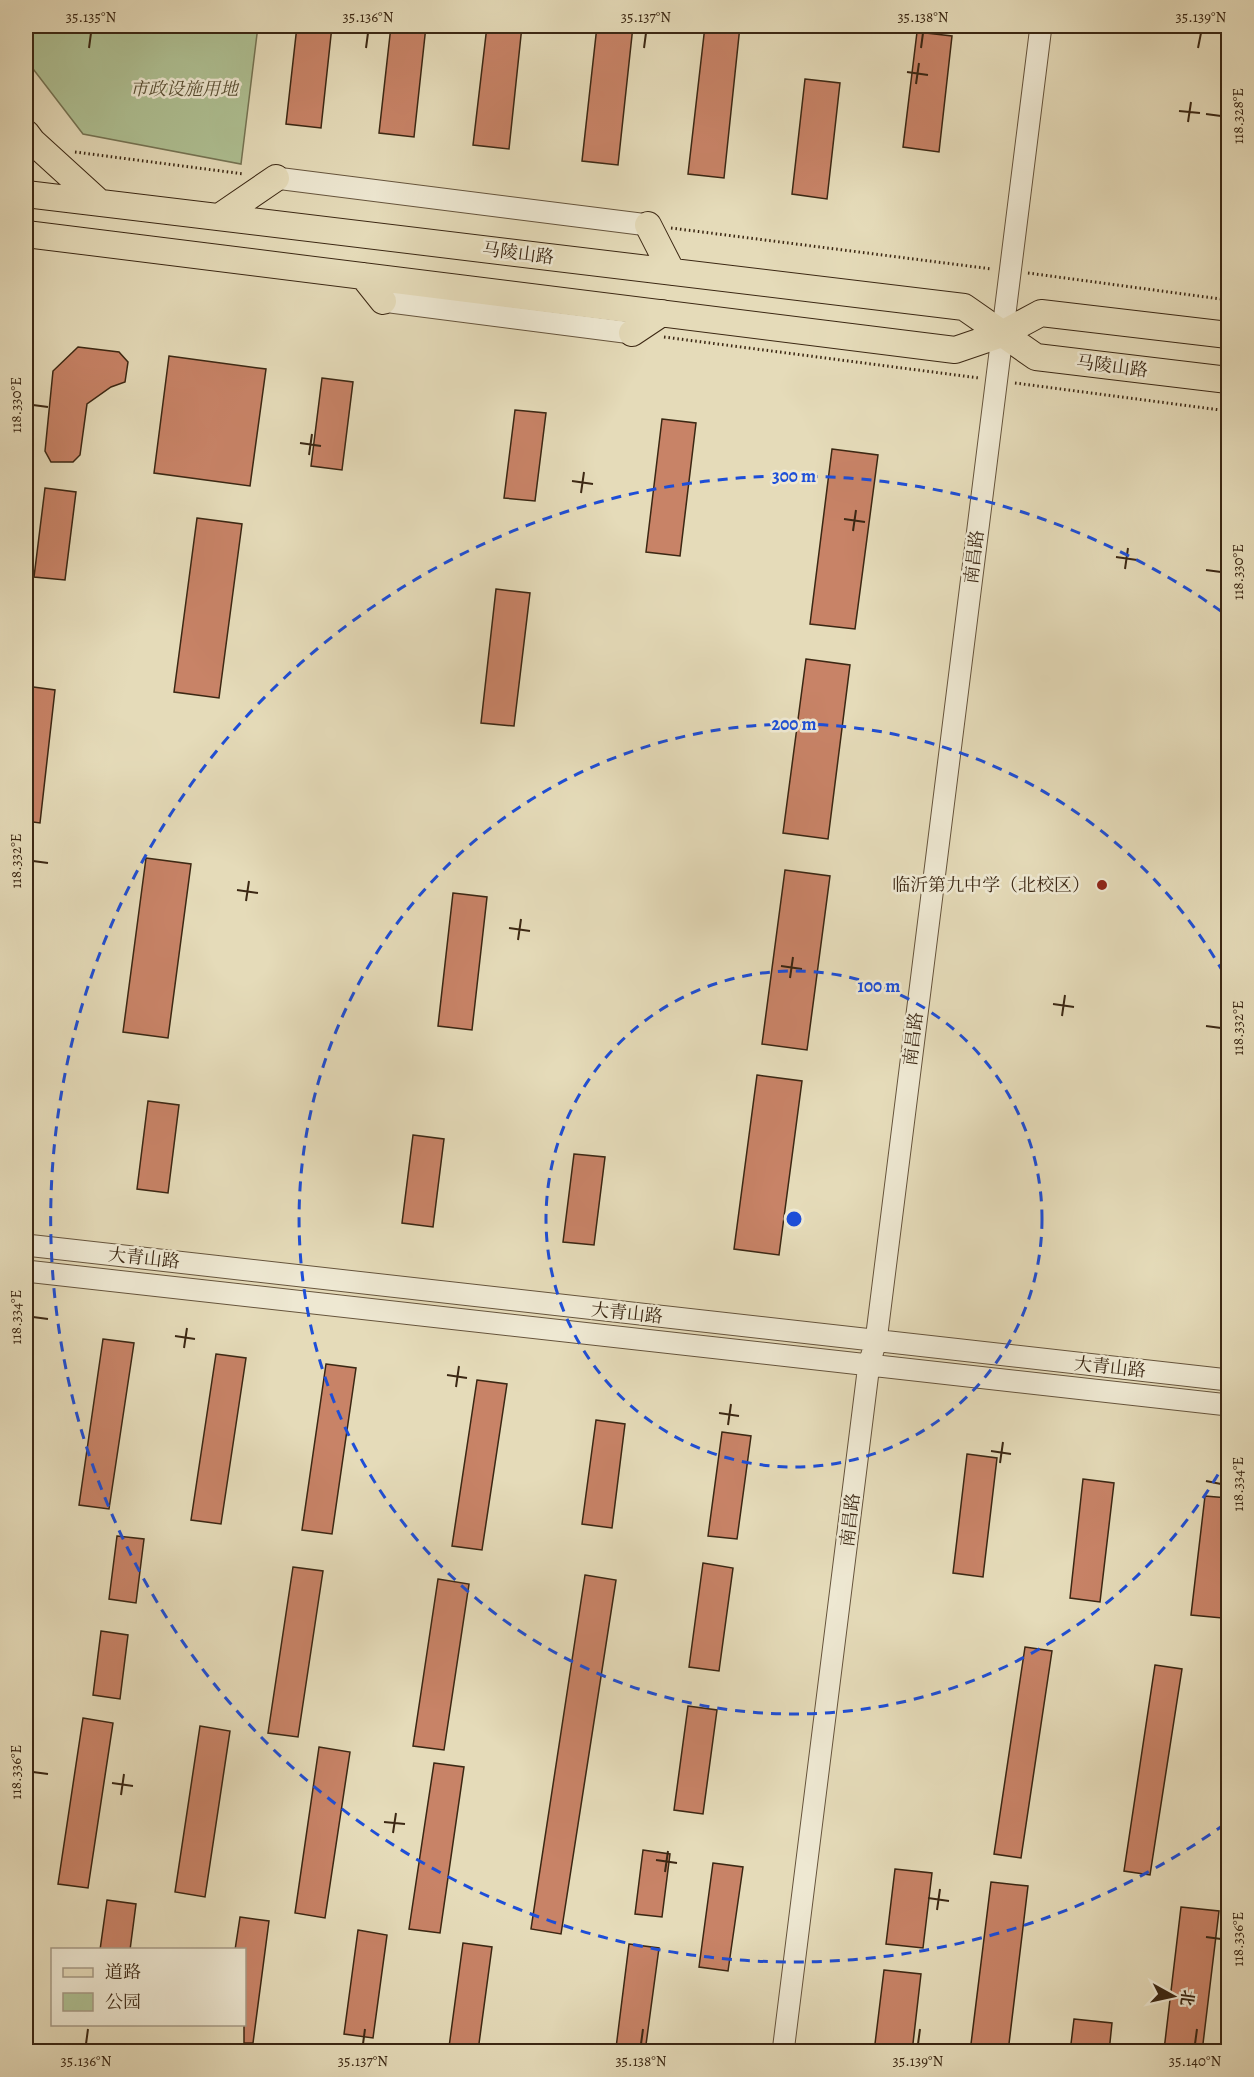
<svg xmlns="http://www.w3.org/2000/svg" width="1254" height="2077" viewBox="0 0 1254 2077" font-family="Alegreya,'Noto Serif SC',serif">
	<rect width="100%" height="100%" fill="#e5dbb9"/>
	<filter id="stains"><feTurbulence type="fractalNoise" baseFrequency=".00333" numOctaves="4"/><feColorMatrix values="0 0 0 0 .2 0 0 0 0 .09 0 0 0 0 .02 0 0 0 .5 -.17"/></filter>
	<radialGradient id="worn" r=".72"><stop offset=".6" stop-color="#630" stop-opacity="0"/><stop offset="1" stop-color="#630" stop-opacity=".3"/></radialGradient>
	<path fill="#afc194" stroke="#757454" stroke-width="1.5" d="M31,26H258L241,164L83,134L27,61Z"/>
	<path fill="#c88367" stroke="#3b2713" stroke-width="1.5" d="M297,26H332L321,128L286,124Z
		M391,26H426L414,137L379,133Z
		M487,26H522L509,149L473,145Z
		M597,26H633L618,165L582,161Z
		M705,26H740L724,178L688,174Z
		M917,32L952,36L939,152L903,147Z
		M805,79L840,83L827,199L792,194Z
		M78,347L119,352L128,362L125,382L111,387L87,404L80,455L73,462H51L45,451L53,371Z
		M169,356L266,369L250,486L154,473Z
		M322,378L353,382L342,470L311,466Z
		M515,410L546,413L535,501L504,498Z
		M662,419L696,423L680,556L646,552Z
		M832,449L878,455L855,629L810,624Z
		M45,488L76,492L65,580L34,577Z
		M197,518L242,524L219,698L174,692Z
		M496,589L530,593L514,726L481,723Z
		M806,659L850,665L828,839L783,833Z
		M26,686L55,690L40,823L26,821Z
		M146,858L191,864L168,1038L123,1032Z
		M785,870L830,876L807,1050L762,1044Z
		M453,893L487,897L472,1030L438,1026Z
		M757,1075L802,1081L779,1255L734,1249Z
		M148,1101L179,1105L168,1193L137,1189Z
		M413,1135L444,1139L433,1227L402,1223Z
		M574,1154L605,1157L594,1245L563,1242Z
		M103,1339L134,1343L109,1509L79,1505Z
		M216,1354L246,1358L221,1524L191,1520Z
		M326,1364L356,1368L332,1534L302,1530Z
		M477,1380L507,1384L482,1550L452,1546Z
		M596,1420L625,1424L612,1528L582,1524Z
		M722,1432L751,1436L737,1539L708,1536Z
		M967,1454L997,1458L983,1577L953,1573Z
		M1083,1479L1114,1483L1100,1602L1070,1598Z
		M1205,1496L1228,1498V1560L1222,1618L1191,1615Z
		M117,1536L144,1539L136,1603L109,1599Z
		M703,1563L733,1568L719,1671L689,1667Z
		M293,1567L323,1571L298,1737L268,1733Z
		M585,1575L616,1580L561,1934L531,1929Z
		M438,1579L469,1584L444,1750L413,1746Z
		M101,1631L128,1635L120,1699L93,1695Z
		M1025,1647L1052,1651L1021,1858L994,1854Z
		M1155,1665L1182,1669L1150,1875L1124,1871Z
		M688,1706L717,1710L703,1814L674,1810Z
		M83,1718L113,1723L88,1888L58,1884Z
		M200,1726L230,1731L205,1897L175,1892Z
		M319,1747L350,1752L325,1918L295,1913Z
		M434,1763L464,1767L440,1933L409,1929Z
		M643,1850L670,1854L662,1917L635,1914Z
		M713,1863L743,1867L728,1971L699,1967Z
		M895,1869L932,1873L923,1948L886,1944Z
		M991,1882L1028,1886L1008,2052H970Z
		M107,1900L136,1904L130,1950H100Z
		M1181,1907L1219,1911L1202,2052L1164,2050Z
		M240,1917L269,1921L253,2043H244V1950H235Z
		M358,1930L387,1935L373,2038L344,2034Z
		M463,1943L492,1947L478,2051L449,2047Z
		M629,1944L659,1948L645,2052L616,2048Z
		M884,1970L921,1974L912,2052H874Z
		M1074,2019L1112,2023L1109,2052H1070Z"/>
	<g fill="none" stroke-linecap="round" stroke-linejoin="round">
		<defs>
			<path id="tertiary" d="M276,178L648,225
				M383,301L632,333
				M26,1245L1228,1380
				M26,1271L1228,1405
				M783,2052L869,1364L876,1341L1041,26"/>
			<path id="primary" d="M26,133L32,141L100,203
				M26,194L964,307L1036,357L1228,380
				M219,217L276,178
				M648,225L672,272
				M26,234L955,350L1002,334L1041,313L1228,335
				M363,276L383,301
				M632,333L662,313"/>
		</defs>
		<use href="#tertiary" stroke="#66543c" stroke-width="23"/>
		<use href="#primary" stroke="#3b2713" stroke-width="28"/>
		<path stroke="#3b2713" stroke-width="3" stroke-dasharray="1.5 3" stroke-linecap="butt" d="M75,152L244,174
			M671,228L992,269
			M1028,273L1228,300
			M664,337L979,378
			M1015,383L1228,411"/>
		<use href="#tertiary" stroke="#eee8d2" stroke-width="21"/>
		<use href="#primary" stroke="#e5dbb9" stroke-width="26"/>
	</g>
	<path fill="none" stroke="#3b2713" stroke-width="2" d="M89,48L91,33M366,48L368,33M644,48L646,33M921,48L923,33M1198,48L1201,33M907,72L928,75M916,84L919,63M1179,111L1200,113M1206,114L1221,116M1188,122L1191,102M33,405L48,407M300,443L321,446M309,455L312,434M572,481L593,484M581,493L584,472M844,519L865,522M853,531L856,510M1116,557L1137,560M1125,569L1128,548M1206,570L1221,572M33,861L48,863M237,890L258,893M246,901L249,881M509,928L530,931M518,940L521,919M781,966L802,969M790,978L793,957M1053,1004L1074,1007M1062,1016L1065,995M1206,1026L1221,1028M33,1317L48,1319M175,1336L195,1339M184,1348L187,1328M447,1375L467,1378M456,1387L459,1366M719,1413L739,1416M728,1425L731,1404M991,1451L1011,1454M1000,1463L1003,1442M1206,1481L1221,1484M33,1772L48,1774M112,1783L133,1786M121,1795L124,1774M384,1822L405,1824M393,1833L396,1813M656,1860L677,1863M665,1872L668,1851M928,1898L949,1901M937,1910L940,1889M1206,1937L1221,1939M86,2044L88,2029M363,2044L365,2029M641,2044L643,2029M918,2044L920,2029M1195,2044L1197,2029"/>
	<g fill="none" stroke="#1d4ed8" stroke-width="3" stroke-dasharray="10 8">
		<circle cx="794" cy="1219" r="248"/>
		<path d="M1227 1459A495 495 0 1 1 1227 979"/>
		<path d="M1225 1824A743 743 0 1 1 1225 614"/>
	</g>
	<circle fill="#8f2418" stroke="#eee8d2" stroke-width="2" cx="1102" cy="885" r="6"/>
	<g text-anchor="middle" stroke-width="5" stroke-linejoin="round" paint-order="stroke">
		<g font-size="18" font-style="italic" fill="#584e33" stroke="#eee8d2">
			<text x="184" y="95">市政设施用地</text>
		</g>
		<g font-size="18" fill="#3b2713" stroke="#eee8d2">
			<text transform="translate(518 253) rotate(7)" y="6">马陵山路</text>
			<text transform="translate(1112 366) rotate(7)" y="6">马陵山路</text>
			<text transform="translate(974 557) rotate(-83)" y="6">南昌路</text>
			<text transform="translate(913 1039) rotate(-83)" y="6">南昌路</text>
			<text transform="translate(144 1258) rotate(6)" y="6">大青山路</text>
			<text transform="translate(627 1313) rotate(6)" y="6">大青山路</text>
			<text transform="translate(1110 1367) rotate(6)" y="6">大青山路</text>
			<text transform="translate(850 1520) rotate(-83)" y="6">南昌路</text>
		</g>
		<g font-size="18" fill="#3b2713" stroke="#eee8d2" text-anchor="end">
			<text x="1090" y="891">临沂第九中学（北校区）</text>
		</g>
	</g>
	<circle cx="794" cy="1219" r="9" fill="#1d4ed8" stroke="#eee8d2" stroke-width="3"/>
	<g font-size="18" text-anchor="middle" font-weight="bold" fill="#1d4ed8" stroke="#eee8d2" stroke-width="5" stroke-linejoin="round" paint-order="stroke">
		<text x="794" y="482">300 m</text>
		<text x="794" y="730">200 m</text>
		<text x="879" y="992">100 m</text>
	</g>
	<rect width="1254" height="2077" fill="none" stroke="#e5dbb9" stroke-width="66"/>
	<rect x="51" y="1948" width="195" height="78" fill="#eee8d2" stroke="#a69b86" stroke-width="1.5"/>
	<rect x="63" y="1968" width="30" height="9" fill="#e5dbb9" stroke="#a69b86" stroke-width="1.5"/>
	<text x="105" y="1978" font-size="18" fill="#3b2713">道路</text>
	<rect x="63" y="1993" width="30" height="18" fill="#afc194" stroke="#a69b86" stroke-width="1.5"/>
	<text x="105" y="2008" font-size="18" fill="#3b2713">公园</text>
	<g transform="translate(1173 1996) rotate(98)" stroke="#eee8d2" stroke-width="4.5" paint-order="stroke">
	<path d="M0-4.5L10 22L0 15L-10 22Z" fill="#3b2713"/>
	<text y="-9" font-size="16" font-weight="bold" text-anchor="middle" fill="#3b2713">北</text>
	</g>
	<rect x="33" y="33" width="1188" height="2011" fill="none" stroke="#3b2713" stroke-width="2"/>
	<g font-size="15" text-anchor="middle" fill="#3b2713">
		<text x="91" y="22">35.135°N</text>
		<text x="368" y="22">35.136°N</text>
		<text x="646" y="22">35.137°N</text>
		<text x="923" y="22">35.138°N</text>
		<text x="1201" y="22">35.139°N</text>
		<text transform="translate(1238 116) rotate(-90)" y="5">118.328°E</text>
		<text transform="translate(16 405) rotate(-90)" y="5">118.330°E</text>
		<text transform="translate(1238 572) rotate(-90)" y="5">118.330°E</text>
		<text transform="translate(16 861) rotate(-90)" y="5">118.332°E</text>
		<text transform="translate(1238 1028) rotate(-90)" y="5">118.332°E</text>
		<text transform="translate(16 1317) rotate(-90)" y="5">118.334°E</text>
		<text transform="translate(1238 1484) rotate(-90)" y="5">118.334°E</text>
		<text transform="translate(16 1772) rotate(-90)" y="5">118.336°E</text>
		<text transform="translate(1238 1939) rotate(-90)" y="5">118.336°E</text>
		<text x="86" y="2066">35.136°N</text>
		<text x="363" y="2066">35.137°N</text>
		<text x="641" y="2066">35.138°N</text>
		<text x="918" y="2066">35.139°N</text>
		<text x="1195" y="2066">35.140°N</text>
	</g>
	<rect width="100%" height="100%" filter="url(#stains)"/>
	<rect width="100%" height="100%" fill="url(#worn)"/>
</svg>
